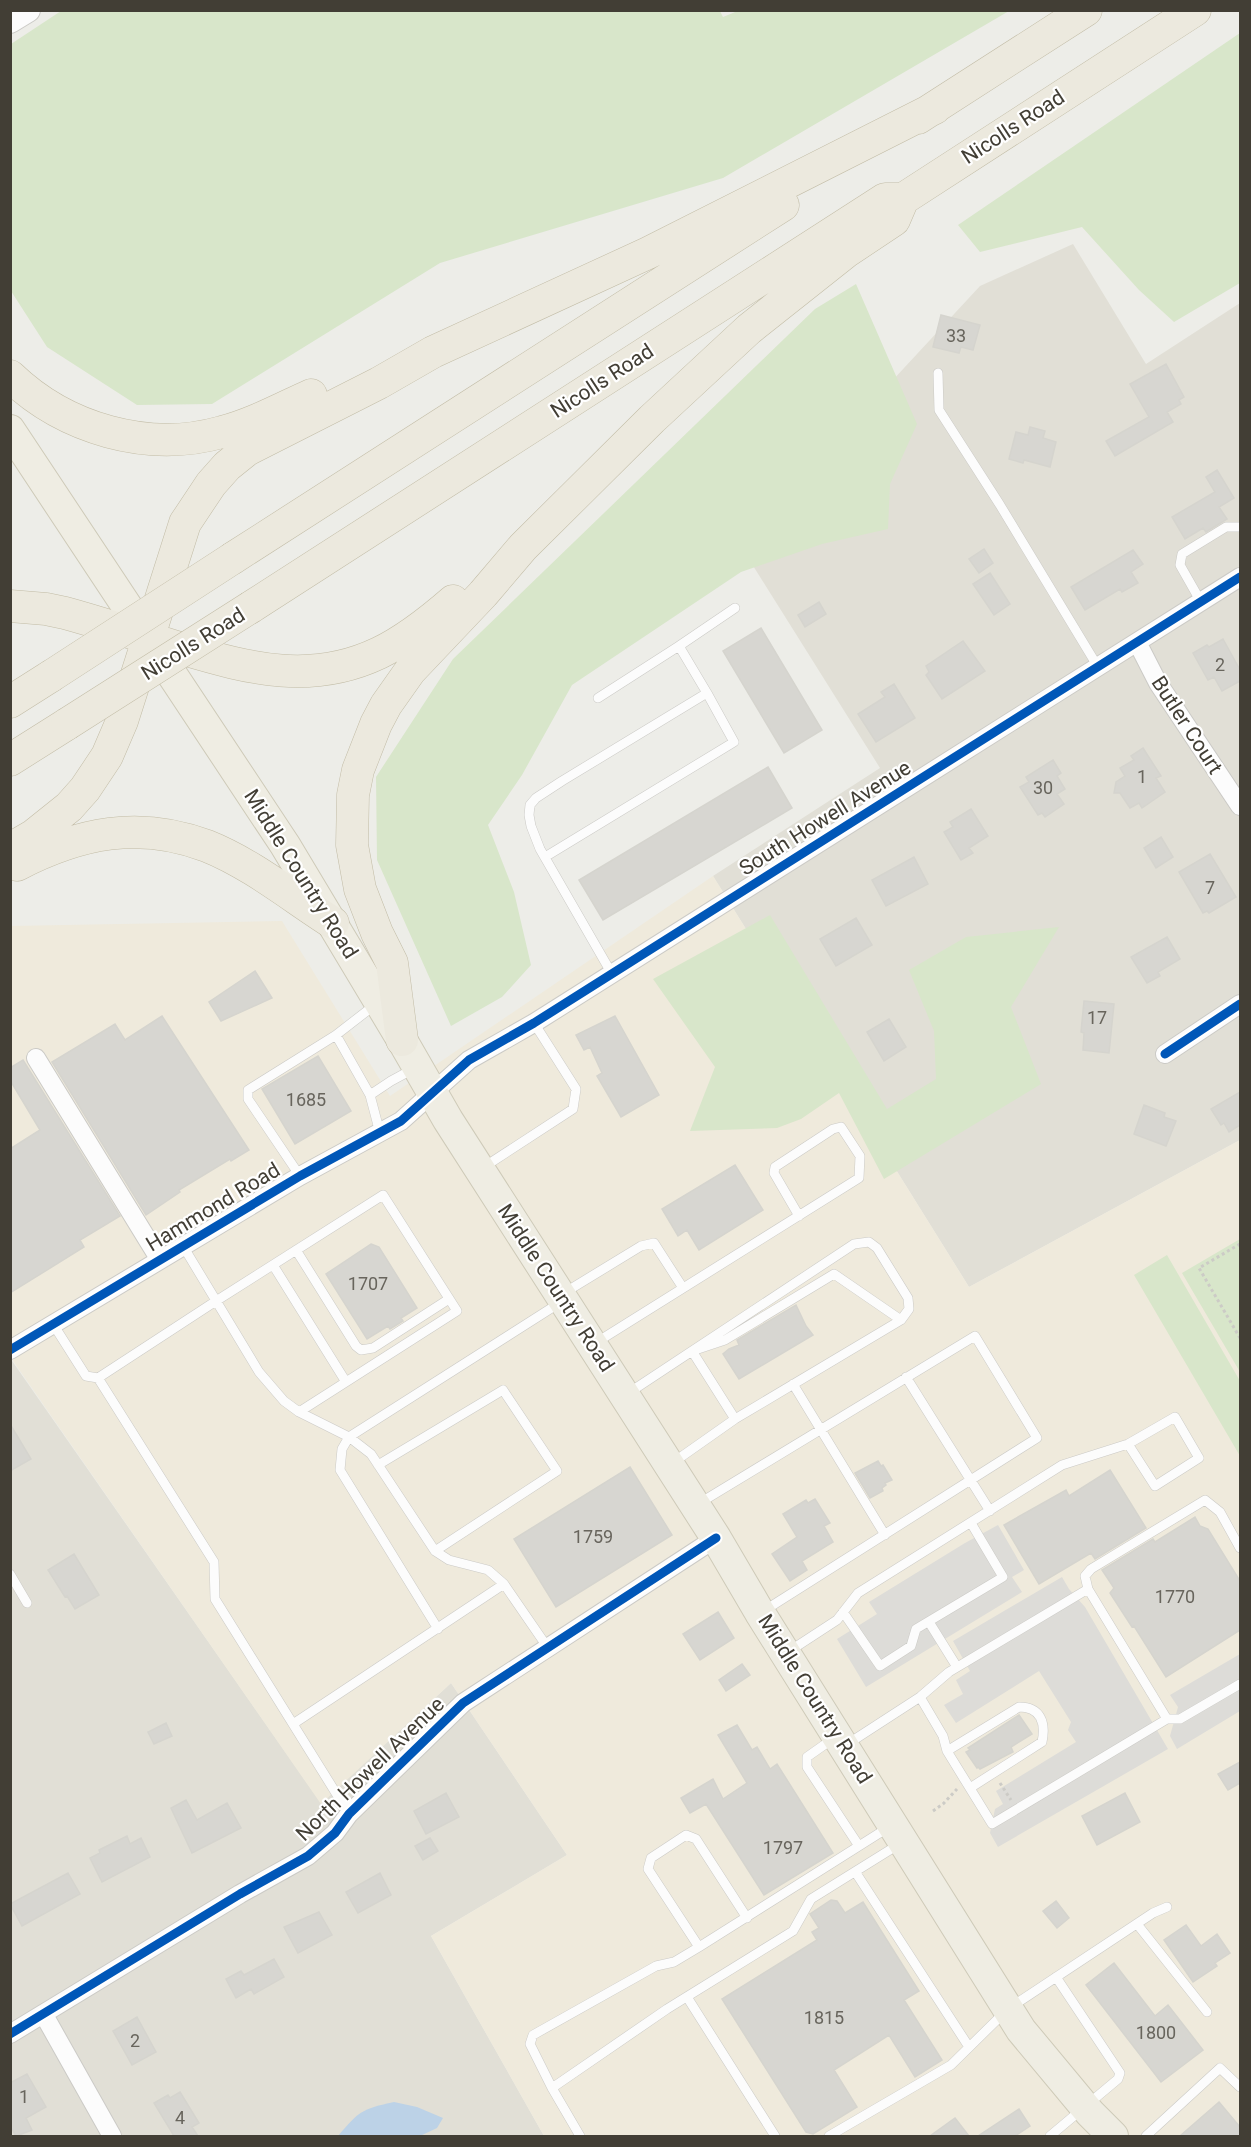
<svg xmlns="http://www.w3.org/2000/svg" width="1251" height="2147" viewBox="0 0 1251 2147" font-family="Roboto,sans-serif">
	<rect width="100%" height="100%" fill="#edede8"/>
	<path fill="#e1dfd6" d="M1073,244L1146,364L1240,303V1140L969,1287L713,876L880,768L740,545L980,286Z
		M10,1358L321,1803L451,1683L567,1855L431,1936L544,2136H11Z"/>
	<path fill="#efeadc" d="M713,876L969,1287L1240,1140V2136H544L431,1936L567,1855L451,1683L321,1804L11,1358L10,926L282,921L390,1096Z"/>
	<path fill="#d8e6ca" d="M720,11L723,17L740,10L1009,11L723,178L440,263L212,404L137,405L47,347L11,291V44L61,11Z
		M1240,33V283L1174,322L1139,290L1082,227L980,252L958,225Z
		M856,284L917,424L890,484L888,529L822,544L741,572L572,685L522,775L488,825L514,892L531,965L502,997L451,1026L377,860L376,777L453,659L815,309Z
		M770,915L887,1109L936,1079L934,1031L909,970L966,937L1059,927L1011,1007L1041,1084L884,1179L839,1093L801,1119L777,1128L690,1131L715,1067L653,979Z
		M1240,1239V1372L1182,1273Z
		M1167,1255L1240,1381V1456L1134,1275Z"/>
	<path fill="#dddcd8" d="M998,1525L1024,1570L1012,1577L1022,1592L866,1687L837,1639L877,1614L869,1602L965,1543Z
		M1062,1577L1069,1589L1085,1607L1168,1749L998,1847L990,1833L995,1809L1003,1804L996,1791L1076,1742L1068,1730L1071,1722L1039,1671L956,1723L944,1705L963,1694L956,1680L970,1671L953,1641Z
		M1240,1654V1711L1177,1749L1170,1736L1178,1707L1170,1695Z"/>
	<path fill="#bcd2e7" d="M394,2102L417,2107L443,2118L437,2128L420,2136H338C359,2111 362,2109 394,2102Z"/>
	<path fill="#d7d6d1" stroke="#d5d4ce" stroke-width="1.5" d="M941,315L980,325L973,350L961,347L959,353L933,347Z
		M1166,364L1184,397L1179,400L1181,404L1167,412L1173,422L1115,456L1106,441L1149,417L1130,384Z
		M1030,427L1045,431L1043,438L1056,442L1050,467L1024,460L1023,463L1009,459L1016,432L1028,435Z
		M1217,470L1234,498L1219,507L1227,519L1206,532L1203,528L1185,539L1172,517L1215,492L1206,477Z
		M984,549L993,563L979,573L969,559Z
		M1133,550L1143,564L1131,572L1138,583L1122,592L1120,589L1085,610L1071,587Z
		M990,573L1010,604L994,615L973,584Z
		M819,602L826,614L805,627L798,615Z
		M761,628L822,730L784,753L723,651Z
		M1223,639L1240,670V681L1222,691L1214,677L1208,680L1193,653L1207,645L1209,647Z
		M963,641L985,671L942,699L926,675L929,672L926,666Z
		M894,684L915,718L876,742L858,714L885,697L881,692Z
		M1143,748L1161,776L1156,778L1165,792L1142,808L1139,803L1130,808L1120,793H1114L1116,782L1125,776L1120,768L1134,760L1131,756Z
		M1053,760L1061,773L1057,776L1065,789L1057,794L1064,804L1045,817L1042,813L1038,815L1020,787L1029,782L1026,777Z
		M768,767L792,808L603,920L579,880Z
		M971,809L988,836L969,848L973,853L961,860L944,832L953,827L950,822Z
		M1161,837L1173,857L1156,868L1144,848Z
		M1210,854L1236,897L1209,913L1207,911L1203,913L1179,872Z
		M914,857L928,884L886,906L872,880Z
		M856,918L872,945L836,966L820,939Z
		M1167,937L1180,959L1158,972L1160,976L1147,983L1131,957Z
		M255,971L272,998L221,1021L209,1002Z
		M1084,1001L1114,1004L1109,1053L1083,1050L1084,1033L1081,1032Z
		M162,1016L249,1150L231,1161L230,1159L179,1190L180,1192L146,1215L52,1062L115,1024L125,1040Z
		M615,1016L659,1095L621,1117L597,1076L602,1073L590,1047L584,1050L576,1035Z
		M889,1019L906,1047L884,1061L867,1032Z
		M318,1056L351,1111L295,1144L262,1089Z
		M23,1060L120,1216L80,1240L84,1247L10,1293V1149L40,1130L10,1080V1068Z
		M1240,1092V1125L1229,1132L1224,1123L1221,1125L1211,1109Z
		M1144,1105L1165,1113L1164,1117L1176,1121L1166,1146L1134,1134Z
		M735,1165L763,1210L699,1250L687,1230L678,1236L662,1209Z
		M371,1244L379,1247L417,1308L401,1318L403,1321L390,1329L388,1326L367,1339L326,1274Z
		M796,1305L806,1326L813,1335L739,1379L723,1354L729,1349L739,1345L737,1340Z
		M10,1424L31,1459L10,1471Z
		M878,1461L881,1466L883,1465L892,1480L885,1483L886,1485L882,1488L883,1491L870,1498L855,1473Z
		M630,1467L672,1535L556,1607L514,1539Z
		M1110,1470L1146,1528L1095,1559L1091,1553L1039,1584L1004,1525L1066,1490L1069,1496Z
		M815,1499L830,1523L824,1526L833,1542L802,1561L807,1570L790,1581L772,1554L797,1537L783,1514L806,1500L808,1503Z
		M1195,1517L1200,1526L1208,1529L1240,1581V1630L1166,1677L1134,1626L1132,1627L1110,1593L1114,1588L1102,1570L1153,1539L1155,1542Z
		M74,1554L99,1595L75,1609L67,1596L65,1597L48,1570Z
		M718,1612L734,1638L700,1660L683,1634Z
		M742,1664L750,1675L726,1691L719,1680Z
		M1019,1715L1032,1734L1011,1747L1013,1752L980,1769L978,1767L977,1768L966,1752L970,1750L968,1748Z
		M166,1723L172,1736L154,1744L148,1732Z
		M737,1725L752,1750L757,1747L770,1769L777,1764L833,1853L764,1895L706,1804L690,1813L681,1798L713,1779L723,1799L747,1783L718,1735Z
		M1240,1762V1783L1228,1790L1218,1774Z
		M446,1793L459,1817L426,1834L414,1811Z
		M1125,1793L1140,1822L1097,1845L1082,1816Z
		M186,1800L197,1820L227,1803L241,1828L192,1853L171,1808Z
		M127,1836L130,1844L141,1838L150,1857L102,1882L90,1858L100,1853L99,1850Z
		M430,1838L438,1851L423,1860L415,1846Z
		M68,1873L80,1894L22,1926L10,1904Z
		M380,1873L391,1895L358,1913L346,1892Z
		M831,1900L837,1901L845,1913L863,1902L919,1991L904,2000L942,2060L915,2077L889,2035L834,2070L857,2107L813,2134L806,2132L722,1999L817,1940L812,1932L819,1928L810,1914Z
		M1056,1901L1069,1918L1057,1928L1043,1911Z
		M319,1912L332,1935L298,1953L284,1927Z
		M1186,1925L1201,1946L1217,1934L1230,1953L1215,1963L1217,1966L1193,1982L1164,1940Z
		M274,1959L284,1977L254,1994L251,1989L236,1998L226,1979L241,1971L244,1975Z
		M1114,1963L1155,2016L1168,2005L1203,2050L1161,2082L1086,1985Z
		M137,2017L156,2052L132,2065L113,2031Z
		M27,2074L46,2107L26,2118L32,2130L16,2136L10,2126V2083Z
		M180,2092L199,2123L192,2127L198,2136H174L154,2103L168,2095L170,2098Z
		M1219,2102L1240,2127V2136H1180Z
		M1019,2109L1030,2126L1015,2136H978Z
		M955,2118L969,2136H930Z"/>
	<g fill="none" stroke-linecap="round" stroke-linejoin="round">
		<defs>
			<path id="service" d="M938,373L939,410L1000,505L1098,667
				M1201,602L1180,565L1182,554L1226,527H1240
				M679,646L735,608
				M598,698L679,646L707,693
				M545,857L734,742L707,693L562,781L536,798L530,805L529,815L531,826L540,849L612,974
				M336,1035L370,1095L380,1133
				M370,1095L391,1081L415,1068
				M484,1167L573,1109L576,1089L534,1023
				M300,1176L248,1099V1090L336,1035L376,1004
				M183,1246L259,1372L284,1401L299,1412L349,1437L371,1454L435,1551L449,1560L488,1570L504,1584L548,1648
				M296,1250L356,1346L361,1350L373,1348L449,1299
				M273,1265L346,1382
				M564,1293L641,1246L654,1243L683,1288
				M53,1324L86,1376L98,1378
				M597,1342L859,1178L860,1156L841,1127L833,1129L775,1167L774,1173L799,1216
				M906,1377L990,1511
				M793,1384L885,1535
				M627,1394L854,1244L869,1242L877,1248L908,1298L909,1309L901,1320L735,1419L671,1464
				M299,1412L457,1311L383,1195L216,1301L98,1378L214,1562L215,1599L349,1814
				M735,1419L692,1351L725,1340L834,1274L901,1320
				M378,1465L503,1390L557,1471L435,1551
				M698,1504L975,1336L1037,1438L762,1612
				M10,1574L27,1603
				M843,1612L880,1666L911,1646L916,1629L1003,1577L971,1523
				M929,1622L957,1667
				M438,1629L340,1470L342,1449L349,1437L561,1302
				M788,1652L837,1620L858,1593L1062,1465L1128,1444L1175,1417L1199,1458L1155,1486L1128,1444
				M920,1697L943,1736L947,1751L992,1824L1167,1719L1088,1589L1085,1576L1091,1569L1205,1500L1220,1512L1240,1548
				M1167,1719H1180L1240,1684
				M293,1724L504,1584
				M834,1738L807,1757V1767L859,1846L889,1827
				M846,1745L920,1697L949,1672L1088,1589
				M947,1751L1019,1707C1041,1707 1046,1723 1042,1742L970,1788
				M856,1873L969,2047
				M747,1918L696,1839L686,1835L651,1858L648,1869L699,1947L859,1846
				M1137,1924L1207,2012
				M687,1997L775,2136
				M552,2088L530,2044L533,2035L656,1966L674,1962L699,1947
				M580,2136L552,2088L667,2009L793,1931L811,1899L901,1843
				M829,2136L951,2065L1008,2009L1153,1913L1167,1907
				M1050,2136L1118,2079L1120,2073L1056,1977
				M1146,2136L1220,2068L1240,2087"/>
			<path id="minor" d="M1137,642L1158,683L1240,806
				M1165,1054L1240,1004
				M36,1058L160,1260
				M10,1350L300,1176L401,1121L469,1060L534,1023L1240,577
				M44,2015L112,2136
				M10,2034L240,1894L308,1856L335,1833L349,1814L463,1703L716,1538"/>
			<path id="tertiary" d="M10,21L28,10"/>
			<path id="primary" d="M10,430L285,845L402,1040L448,1120L716,1538L760,1613L1021,2030L1090,2113L1113,2136"/>
			<path id="trunk" d="M918,118L1086,10
				M10,376C65,429 148,453 222,432C253,424 282,408 311,395
				M233,558L783,205
				M10,606L46,609L65,613C105,624 144,637 183,649C250,669 312,685 379,653C406,640 430,621 453,601
				M251,607L885,199H903L1195,10
				M10,702L51,676
				M10,760L67,724
				M10,849L34,835L69,807L85,789L107,756L122,721L185,523L211,484L227,466L247,450L379,383L433,352L648,253L935,108
				M17,865C79,833 139,820 207,846C252,864 292,897 333,923
				M402,1040L392,963L377,933L360,889L352,845L353,795L358,770L376,724L386,705L410,671L483,594L523,547L652,419L749,329L846,252L894,220L903,199"/>
		</defs>
		<use href="#service" stroke="#cbcac6" stroke-width="10"/>
		<use href="#minor" stroke="#cbcac6" stroke-width="20"/>
		<use href="#tertiary" stroke="#cbcac6" stroke-width="26"/>
		<use href="#primary" stroke="#cecab8" stroke-width="32"/>
		<use href="#trunk" stroke="#c2bca6" stroke-width="33"/>
		<path stroke="#cccbc6" stroke-width="3" stroke-dasharray="3 3" stroke-linecap="butt" d="M1240,1244L1199,1268L1240,1338
			M1000,1783L1011,1800
			M933,1811L943,1804L957,1789"/>
		<use href="#service" stroke="#fcfcfc" stroke-width="9"/>
		<use href="#minor" stroke="#fcfcfc" stroke-width="18"/>
		<use href="#tertiary" stroke="#fcfcfc" stroke-width="24"/>
		<use href="#primary" stroke="#efede3" stroke-width="30"/>
		<use href="#trunk" stroke="#ece9de" stroke-width="32"/>
		<defs>
			<path id="trunk-bridge" d="M51,676L233,558
				M67,724L251,607"/>
		</defs>
		<use href="#trunk-bridge" stroke="#c2bca6" stroke-width="33" stroke-linecap="butt"/>
		<use href="#trunk-bridge" stroke="#ece9de" stroke-width="32"/>
		<defs>
			<path id="cycleway" d="M1165,1054L1240,1004
				M10,1350L300,1176L401,1121L469,1060L534,1023L1240,577
				M10,2034L240,1894L308,1856L335,1833L349,1814L463,1703L716,1538"/>
		</defs>
		<use href="#cycleway" stroke="#fff" stroke-width="13"/>
		<use href="#cycleway" stroke="#0057b8" stroke-width="9"/>
	</g>
	<g text-anchor="middle" stroke-width="4.5" stroke-linejoin="round" paint-order="stroke">
		<g font-size="18" fill="#68655d">
			<text x="956" y="342">33</text>
			<text x="1220" y="671">2</text>
			<text x="1142" y="783">1</text>
			<text x="1043" y="794">30</text>
			<text x="1210" y="894">7</text>
			<text x="1097" y="1024">17</text>
			<text x="306" y="1106">1685</text>
			<text x="368" y="1290">1707</text>
			<text x="593" y="1543">1759</text>
			<text x="1175" y="1603">1770</text>
			<text x="783" y="1854">1797</text>
			<text x="824" y="2024">1815</text>
			<text x="1156" y="2039">1800</text>
			<text x="135" y="2047">2</text>
			<text x="24" y="2103">1</text>
			<text x="180" y="2124">4</text>
		</g>
		<g font-size="21" fill="#423e35" stroke="#fff">
			<text transform="translate(1013 127) rotate(-33)" y="7">Nicolls Road</text>
			<text transform="translate(602 381) rotate(-33)" y="7">Nicolls Road</text>
			<text transform="translate(193 644) rotate(-32)" y="7">Nicolls Road</text>
			<text transform="translate(1187 725) rotate(57)" y="7">Butler Court</text>
			<text transform="translate(825 818) rotate(-32)" y="7">South Howell Avenue</text>
			<text transform="translate(301 874) rotate(58)" y="7">Middle Country Road</text>
			<text transform="translate(213 1207) rotate(-31)" y="7">Hammond Road</text>
			<text transform="translate(556 1288) rotate(57)" y="7">Middle Country Road</text>
			<text transform="translate(815 1699) rotate(58)" y="7">Middle Country Road</text>
			<text transform="translate(370 1769) rotate(-44)" y="7">North Howell Avenue</text>
		</g>
	</g>
	<rect width="1251" height="2147" fill="none" stroke="#423e35" stroke-width="24"/>
</svg>
